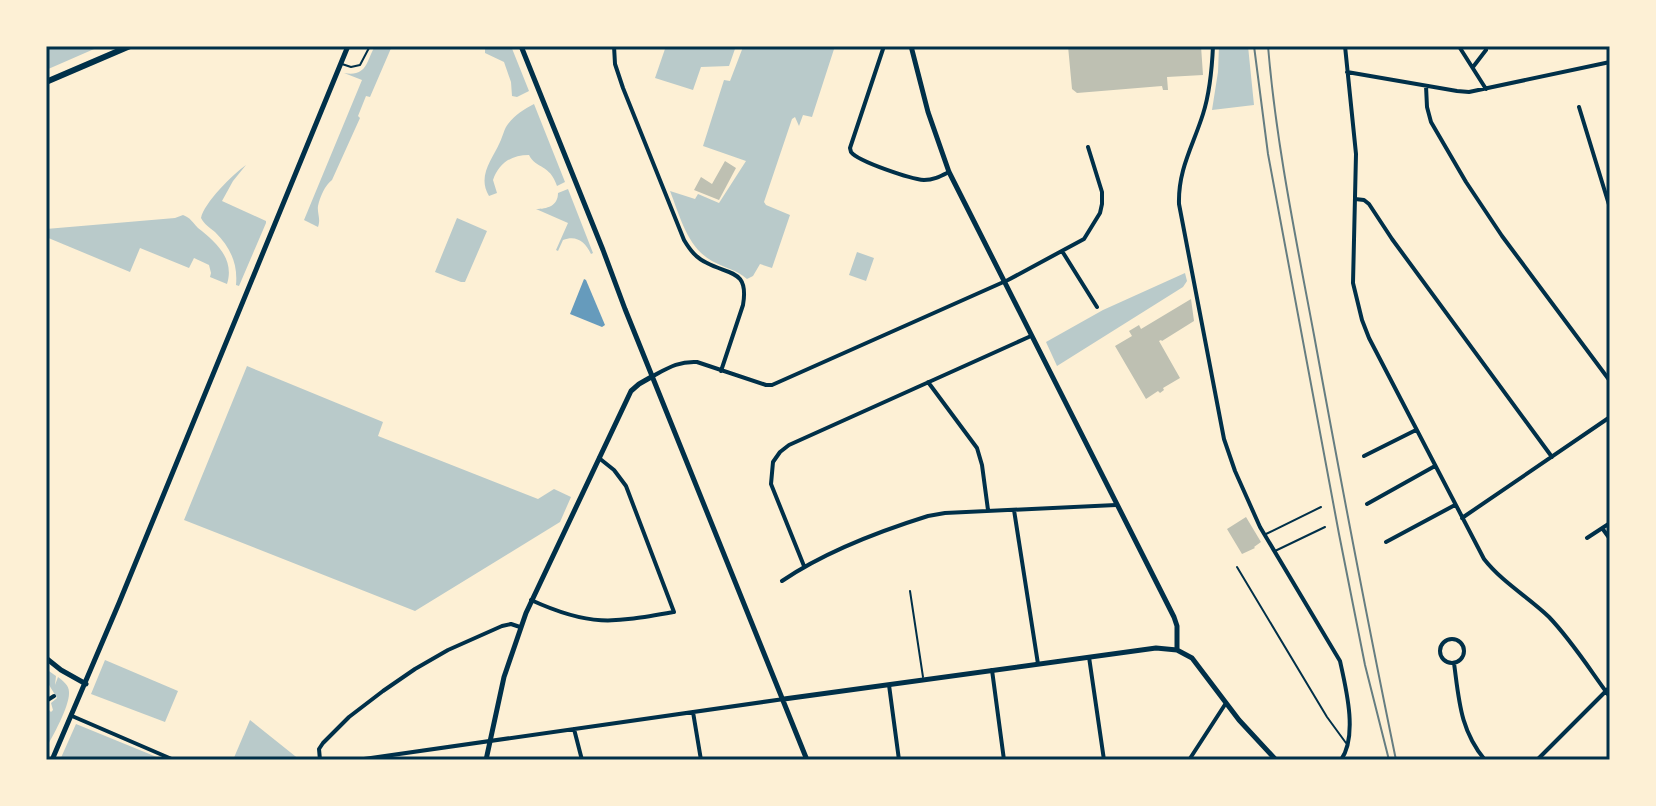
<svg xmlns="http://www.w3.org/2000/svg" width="1656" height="806" viewBox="0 0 1656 806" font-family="Cabin,sans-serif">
	<rect width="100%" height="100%" fill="#fdf0d5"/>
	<path fill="#b9caca" d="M46,46H101L46,70Z
		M375,46H392L370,97L366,96L358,116L360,118L332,180C325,185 320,197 318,206C317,213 321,219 318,227L304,220L362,80L344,73C367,77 366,62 375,46Z
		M485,46H511L529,91L517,97L512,96L511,82L504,62L485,53Z
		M666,46H736L729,66L701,67L693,90L655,78Z
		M745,46H835L812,117L803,115L799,126L795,117L792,119L764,202L766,205L790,215L772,268L760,264L753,276L747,279C736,269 724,268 712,261C687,247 680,216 670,191L695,199L698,194L719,203L746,161L703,146L724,80L730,81L743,47Z
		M1219,46H1248L1254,105L1212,110L1218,72Z
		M534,104L565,182L557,186C550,164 536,169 529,155C511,155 499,163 493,180L497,193L489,196C477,176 492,160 500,142C503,136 504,129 508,124C515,115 524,109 534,104Z
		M246,165L233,181L222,201L266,221V223L239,286L236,285C238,263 230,247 215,232C209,227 205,225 201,218C204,203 233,174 246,165Z
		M568,189L593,253L591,254C585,242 577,235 563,240L558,251L556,250L568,223L536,209C547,209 558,206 558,193Z
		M183,215C191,218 192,222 198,228C216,242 235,259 227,284L210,277L211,273L209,265L194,258L189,268L140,248L130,272L46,237V229L175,218Z
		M457,218L487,231L465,282H461L435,272Z
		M857,252L874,258L866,281L849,275Z
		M1185,273L1187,281L1183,287L1057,366L1046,342L1103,310Z
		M247,366L383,422L378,436L538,499L554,489L571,497L560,522L415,611L184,520Z
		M105,660L178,691L165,722L91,694Z
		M46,669L56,676L55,685L58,677C63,681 69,685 69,692C70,705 53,736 46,748V707L51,712L53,710L51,703L57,698L46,680Z
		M250,720L300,760H233Z
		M76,724L164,760H60Z"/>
	<path fill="#669bbc" d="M584,279L586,280L605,325L602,327L570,314Z"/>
	<path fill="#bec0b2" d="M1068,46H1201L1203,75L1167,77L1168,90H1163L1162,86L1077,93L1072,89Z
		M725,161L736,168L719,200L694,190L701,177L712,184Z
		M1191,299L1194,321L1162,341L1161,340L1159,341L1180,378L1163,388L1164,390L1160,393L1158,391L1146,399L1115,346L1132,336L1129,331L1139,325L1141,329Z
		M1246,517L1261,542L1254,547L1255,548L1242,554L1227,529Z"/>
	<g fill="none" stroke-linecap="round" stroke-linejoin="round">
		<path stroke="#003049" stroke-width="2" d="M342,64L351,67L360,65L370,46
			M1266,534L1321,507
			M1275,551L1325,527
			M1237,567L1327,717L1346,743
			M910,591L923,677"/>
		<path stroke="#003049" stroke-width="4" d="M614,46L615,64L623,88L684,240C690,250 696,258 707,263C730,275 749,270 743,305L721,371
			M884,46L850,148L851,152C859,162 911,179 924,180C934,180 941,176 949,172
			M1213,46C1212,69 1210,92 1203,114C1193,146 1178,169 1179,204L1224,439L1235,471L1260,527L1340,661C1346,688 1358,736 1341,760
			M1345,46L1356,154L1353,283L1362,320L1369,338L1484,559C1502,582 1528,597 1549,617C1572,641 1590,670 1610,697
			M1461,46L1460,48L1486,89
			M1473,67L1486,50
			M1347,72L1457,91L1469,92L1610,62
			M1426,86L1427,107L1431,122L1466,182L1502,236L1610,381
			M1579,107L1610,208
			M1355,199L1364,200L1369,204L1392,239L1552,457
			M1062,251L1097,307
			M653,376C668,368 679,361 697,362L766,385H772L1008,280L1084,239L1100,213L1102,204V192L1088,147
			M928,382L977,448L982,465L988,510
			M1364,456L1416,430
			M1367,504L1435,466
			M1014,510L1038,664
			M1462,518L1610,417
			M1602,528L1610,539
			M1587,538L1610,523
			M1386,542L1455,505
			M804,566L771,484L773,462L780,452L789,445L1031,336
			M782,581C823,553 880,531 928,516L945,513L1116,505
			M531,600C590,627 612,623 674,612L626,486L614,470L599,458
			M1440 651a12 12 0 1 1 24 0a12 12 0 1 1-24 0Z
			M1089,657L1104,760
			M1454,663C1459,700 1460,730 1485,760
			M992,670L1004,760
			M889,685L899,760
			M46,701L54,696
			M693,712L701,760
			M72,716L174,760
			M574,729L582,760
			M320,760L319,749L323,743L349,717L383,691L415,669L448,650L502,626L511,624L520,627
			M357,760L784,699
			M1189,760L1226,703
			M1537,760L1610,687"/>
		<path stroke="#003049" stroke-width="5" d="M521,46L603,250L625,309L807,760
			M911,46L928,112L949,172L1174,617L1177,626V650
			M46,658L61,670L86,684
			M784,699L1156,648L1177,650L1192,658L1239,720L1276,760
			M52,760L119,603L348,46
			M486,760L504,677L526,613L631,391L639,384L653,376"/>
		<path stroke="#003049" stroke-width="6" d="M46,82L130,46"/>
		<path stroke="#657d81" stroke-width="2" d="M1254,46L1268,154L1339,534L1365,665L1389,760"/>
		<path stroke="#657d81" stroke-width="2" d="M1268,46C1276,143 1296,239 1314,335C1340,477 1367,619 1396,760"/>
	</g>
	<rect width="1656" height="806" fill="none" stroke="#fdf0d5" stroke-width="96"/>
	<rect x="48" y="48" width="1560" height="710" fill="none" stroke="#003049" stroke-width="3"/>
</svg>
